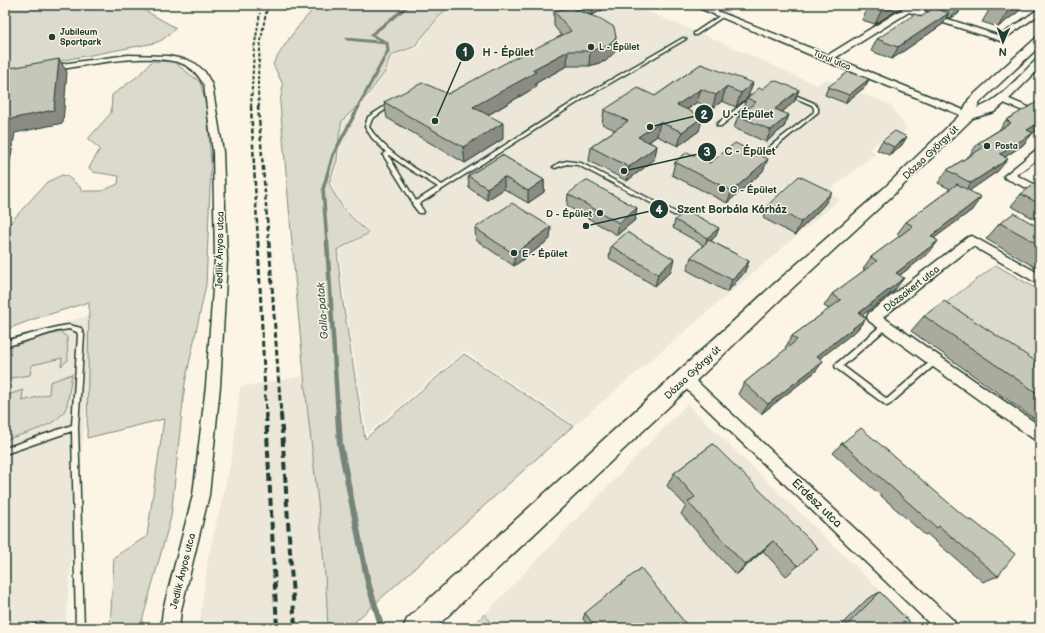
<svg xmlns="http://www.w3.org/2000/svg" width="1045" height="633" viewBox="0 0 1045 633" font-family="'Balsamiq Sans',sans-serif">
	<rect width="100%" height="100%" fill="#fcf5e5"/>
	<filter id="ink" filterUnits="userSpaceOnUse"><feTurbulence type="fractalNoise" baseFrequency=".025" numOctaves="2"/><feDisplacementMap in="SourceGraphic" scale="8" xChannelSelector="R" yChannelSelector="G"/><feConvolveMatrix kernelMatrix="1 2 1 2 8 2 1 2 1" color-interpolation-filters="sRGB"/></filter>
	<g filter="url(#ink)">
		<path fill="#ece7d8" d="M453,5H631L714,39L816,85L826,79L891,105L906,129L896,139L887,135L869,149L876,153L827,192L840,199L575,425L464,351L367,434L344,296L339,251L371,233L354,218L338,198L331,182L339,161L340,136L344,121L368,97L386,72L392,57L397,53L418,48L427,33L443,13Z
			M95,314L65,628H5V339Z
			M304,376L317,483L326,589L328,628H199L208,558L229,470L234,442L240,387Z
			M687,404L919,628H493L485,614Z"/>
		<path fill="#dcdacc" stroke="#7e8c80" d="M7,5H135L176,28L162,40L155,43L5,71V13Z
			M318,5H452L442,13L414,47L396,53L390,57L385,72L366,97L342,121L339,136L337,161L329,183C338,204 351,218 369,233L337,250L342,297L365,439L464,354L573,426L348,628H328C325,543 312,459 304,375C295,284 288,194 280,103L283,85L273,64C286,42 299,23 318,5Z
			M152,61L174,62L200,82L207,108L211,164L206,285L185,383L171,517L142,621V628H110L114,557L147,536L164,419L87,438L89,302L34,319L5,330V231L9,224L47,182L62,175L67,176L80,187L82,191H102L118,184L119,176L93,172L89,168L100,149L88,139L111,113L112,95L138,76Z
			M996,265L1040,291V382L935,311Z
			M60,332L67,337L68,360L61,366L62,358L32,365L30,375L5,379V347Z
			M72,374C70,383 69,401 65,410C56,427 22,434 5,440V396L23,390L22,401L49,394L50,382Z
			M485,614L493,628H469Z"/>
		<g fill="none" stroke-linecap="round" stroke-linejoin="round">
			<path stroke="#758479" stroke-width="3" d="M347,39L387,43L388,51L358,107
				M384,41L371,35L409,5"/>
			<path stroke="#758479" stroke-width="3.5" d="M327,243L323,189L333,155L359,106"/>
			<path stroke="#758479" stroke-width="4.5" d="M327,242L338,415"/>
			<path stroke="#758479" stroke-width="6" d="M338,414L340,444L368,583L382,628"/>
			<defs>
				<path id="lane" d="M721,15L724,16L696,35H694V33Z
					M683,38L686,39L583,99L419,204L424,212L423,213H419L412,204L413,203L383,155L386,152L372,138L365,127L368,117L390,103H392V105L372,119L369,127C387,154 415,168 442,185L581,97ZM388,155H389L409,169L438,187L416,201Z
					M788,93H790L814,103L818,108V112L772,150H768V148L814,112V108L812,105L788,95Z
					M750,98L753,99L721,126H717V124Z
					M567,161L581,163L679,214L678,215H674L578,165L567,164L555,168L553,167L559,163Z
					M884,323H888L889,325L888,327L843,366L887,399L933,359L935,358L937,359L938,361L937,363L889,405L887,406L836,368L835,366L836,364Z
					M69,325L81,328L84,335L78,427L84,628H76L72,431L5,454V448L72,425L78,335L77,332L69,329L57,331L5,347V341L57,327Z"/>
				<path id="street" d="M692,5H702L828,55L909,5H918L914,8L1000,36L1040,8V14L1001,41L909,12L835,58L971,113L973,115L968,118L825,61Z
					M128,55L168,56L188,60L196,64L205,72L212,85L223,152L227,260L220,386L209,495L181,610L179,628H161L163,610L193,495L206,386L215,260L213,152L204,85C199,76 193,68 183,64C149,51 82,66 46,72L42,69L46,66Z
					M1002,96L1040,112V118L999,101L997,99Z
					M1040,149V157L1016,175L1040,187V194L1005,178L1004,176L1036,150Z
					M972,236L1040,274V285L973,246L883,317L1040,426V442L1035,440L869,321L867,317L869,313L968,237Z
					M685,373L690,375L954,621L956,628H934L680,383L678,379L680,375Z"/>
				<path id="secondary" d="M1040,37V46L979,103L977,108C998,102 1020,75 1036,60L1040,59V68L1006,102L994,112L973,118L893,195L785,295L718,360L435,628H403L407,619L773,285L883,189L962,113L969,99L1036,38Z"/>
			</defs>
			<use href="#lane" stroke="#1f3d34" stroke-width="3"/>
			<use href="#street" stroke="#1f3d34" stroke-width="3"/>
			<use href="#secondary" stroke="#1f3d34" stroke-width="3"/>
			<use href="#lane" fill="#fcf5e5" fill-rule="evenodd"/>
			<use href="#street" fill="#fcf5e5" fill-rule="evenodd"/>
			<use href="#secondary" fill="#fcf5e5" fill-rule="evenodd"/>
			<path stroke="#1f3d34" stroke-width="2" stroke-dasharray="3.5 2" stroke-linecap="butt" d="M251,107L254,49L260,13
				M259,107C256,76 260,35 268,5"/>
			<path stroke="#1f3d34" stroke-width="2.5" stroke-dasharray="5 2.5" stroke-linecap="butt" d="M251,106L258,243
				M258,106L269,243"/>
			<path stroke="#1f3d34" stroke-width="3" stroke-dasharray="6 3" stroke-linecap="butt" d="M258,242L266,415
				M269,242L281,415"/>
			<path stroke="#1f3d34" stroke-width="4" stroke-dasharray="8 4" stroke-linecap="butt" d="M266,414L277,628
				M281,414L295,628"/>
		</g>
		<path fill="#a9ab9f" stroke="#1f3d34" d="M568,5H609V7L592,15Z
			M869,5H906L875,24L862,20Z
			M942,5H963L958,14L951,18L947,17L943,24L892,59L871,51L877,39L921,17L939,10Z
			M992,5H1027L998,27L982,22Z
			M554,11L615,52L606,61L589,66H567L536,83V87L488,115L503,139L465,163L387,118L384,102L448,94L562,36L554,26Z
			M701,64L749,96L762,89L799,90L794,102L782,112L789,115L784,127L766,142L734,128L738,116L745,111L743,110L746,99L736,107L722,101L712,109L697,102L687,110L699,131L678,146L657,136L649,142L657,146L654,160L627,181L589,161L591,147L615,130L602,124L604,110L655,96Z
			M869,79L865,87L845,103L825,95L828,87Z
			M1006,120L1032,134L1023,145L1005,157L998,171L969,191L972,210L934,238L938,241L929,253L900,275L895,290L862,315L866,318L857,330L820,358L823,361L815,372L761,414L738,394L744,383L786,349L785,348L792,336L829,309L824,306L832,294L865,270L863,269L871,257L900,236L897,234L906,222L950,189L938,183L947,170L969,156L978,143L999,130Z
			M882,141L902,145L889,155L877,150Z
			M502,155L544,180V192L528,203L504,189L487,200L469,188L468,176Z
			M675,162L710,163L763,171L727,203L672,175Z
			M1040,184V222L1011,206L1021,194Z
			M568,194L637,208L635,220L617,235L567,206Z
			M825,204L795,235L763,218L768,205Z
			M675,220L716,236L711,241L749,261L744,273L727,292L687,270L691,257L703,245L673,228Z
			M1000,223L1040,228V270L986,239Z
			M475,228L550,239L514,266L476,240Z
			M611,246L671,271L655,286L609,258Z
			M924,316L1040,364V423L911,331Z
			M842,443L970,521L972,520L998,576L983,582L927,534L925,535L833,453Z
			M713,444L798,566L786,576L763,551L736,575L681,514L686,506L667,486L674,473Z
			M880,592L915,628H838L867,599Z
			M585,613L682,628H590L583,619Z"/>
		<path fill="#8a8b82" stroke="#1f3d34" d="M593,5H609V7L592,15Z
			M884,5H906L875,24Z
			M958,5H963L958,14L951,18Z
			M1013,5H1027L998,27L1011,6Z
			M949,13L943,24L892,59L898,47Z
			M616,37L615,52L606,61L589,66L590,51Z
			M568,51L567,66L536,83V87L474,123L473,107L532,70Z
			M59,59L67,72L63,123L15,133L6,185H5V120Z
			M869,79L865,87L845,103L849,95Z
			M753,83L748,97L746,99L736,107L741,93Z
			M726,87L722,101L712,109L716,95Z
			M701,89L697,102L674,119L677,105Z
			M799,90L794,102L771,121L775,109Z
			M789,115L784,127L766,142L771,130Z
			M703,117L699,131L678,146L682,132Z
			M660,122L657,136L636,151L638,137Z
			M1040,122V129L1032,134L1023,145L990,167L1000,154L1027,130Z
			M503,123V139L465,163L463,147Z
			M907,137L902,145L889,155L894,147Z
			M657,146L654,160L627,181L629,167Z
			M768,159L763,171L727,203L732,191Z
			M1008,159L998,171L962,196L971,183Z
			M504,177V189L487,200V188Z
			M544,180V192L528,203V191Z
			M832,192L825,204L795,235L801,222Z
			M981,197L972,210L921,248L931,236Z
			M637,208L635,220L617,235L619,223Z
			M551,227L550,239L514,266V254Z
			M719,228L716,236L705,246L707,238Z
			M938,241L929,253L887,285L896,273Z
			M674,259L671,271L655,286L658,274Z
			M749,261L744,273L727,292L732,280Z
			M904,278L895,290L850,325L859,313Z
			M866,318L857,330L809,367L817,356Z
			M823,361L815,372L761,414L768,404Z
			M5,411L8,414L6,430H5Z
			M773,541L763,551L736,575L745,565Z
			M41,621L48,624V628H41Z"/>
		<path fill="#c5c7b9" stroke="#1f3d34" d="M570,8L601,19L614,27L616,37L608,46L590,51H568L532,70L536,72L473,107L503,123L463,147L384,102L422,83L426,84L448,94L511,60L571,31L554,11Z
			M934,8L949,13L898,47L877,39L915,14L921,17Z
			M59,59L54,110L5,120V69Z
			M701,64L753,83L741,93L726,87L716,95L701,89L677,105L703,117L682,132L660,122L638,137L657,146L629,167L591,147L628,121L604,110L638,88L655,96Z
			M848,72L869,79L849,95L828,87Z
			M774,80L799,90L775,109L789,115L771,130L738,116L756,102L747,98L759,88L762,89Z
			M1037,102L1040,104V122L1027,130L1033,133L1000,154L1008,159L971,183L947,170L984,147L978,143L1011,123L1006,120Z
			M895,131L907,137L894,147L882,141Z
			M735,143L768,159L732,191L675,162L687,152L710,163Z
			M502,155L544,180L528,191L504,177L487,188L468,176Z
			M799,176L832,192L801,222L768,205Z
			M586,180L637,208L619,223L568,194Z
			M1037,182L1040,184V204L1021,194Z
			M957,184L981,197L931,236L938,241L896,273L904,278L859,313L866,318L817,356L823,361L768,404L744,383L797,340L792,336L841,300L832,294L877,261L871,257L913,226L906,222Z
			M512,203L551,227L514,254L475,228Z
			M686,210L719,228L707,238L675,220Z
			M1014,213L1040,228V245L1000,223Z
			M627,232L674,259L658,274L611,246Z
			M709,240L749,261L732,280L691,257Z
			M944,301L1040,364V395L924,316Z
			M861,428L970,521L972,520L1015,554L998,576L939,526L937,528L842,443Z
			M713,444L818,548L798,566L773,541L745,565L688,502L695,497L674,473Z
			M641,568L686,624L681,628H596L585,613Z
			M880,592L915,628H844Z
			M41,621V628H25Z"/>
	</g>
	<g fill="#1f3d34" stroke="#fcf5e5" stroke-width="1.5">
		<circle cx="52" cy="37" r="4"/>
		<circle cx="591" cy="47" r="4"/>
		<circle cx="987" cy="146" r="4"/>
		<circle cx="722" cy="189" r="4"/>
		<circle cx="600" cy="213" r="4"/>
		<circle cx="514" cy="253" r="4"/>
	</g>
	<g text-anchor="middle" stroke-width="3" stroke-linejoin="round" paint-order="stroke">
		<g font-size="9" font-weight="bold" fill="#1f3d34" stroke="#fcf5e5" text-anchor="start">
			<text x="60" y="35">Jubileum<tspan x="60" dy="10">Sportpark</tspan></text>
			<text x="599" y="50">L - Épület</text>
			<text x="995" y="149">Posta</text>
		</g>
		<g font-size="9" fill="#1f3d34" stroke="#fcf5e5">
			<text transform="translate(832 60) rotate(22)" y="3">Turul utca</text>
		</g>
		<g font-size="10" fill="#1f3d34" stroke="#fcf5e5">
			<text transform="translate(930 152) rotate(-44)" y="4">Dózsa György út</text>
			<text transform="translate(219 250) rotate(-89)" y="4">Jedlik Ányos utca</text>
			<text transform="translate(911 288) rotate(-38)" y="4">Dózsakert utca</text>
			<text transform="translate(692 372) rotate(-43)" y="4">Dózsa György út</text>
			<text transform="translate(182 571) rotate(-76)" y="4">Jedlik Ányos utca</text>
		</g>
		<g font-size="10" font-weight="bold" fill="#1f3d34" stroke="#fcf5e5" text-anchor="start">
			<text x="730" y="193">G - Épület</text>
			<text x="592" y="217" text-anchor="end">D - Épület</text>
			<text x="522" y="257">E - Épület</text>
		</g>
		<g font-size="11" font-style="italic" fill="#435a51" stroke="#fcf5e5">
			<text transform="translate(322 311) rotate(-94)" y="4">Galla-patak</text>
		</g>
		<g font-size="12" fill="#1f3d34" stroke="#fcf5e5">
			<text transform="translate(817 503) rotate(44)" y="4">Erdész utca</text>
		</g>
	</g>
	<path fill="none" stroke="#1f3d34" stroke-width="1.5" d="M435 121L465 52M650 127L704 114M624 171L707 152M586 226L659 209"/>
	<g fill="#1f3d34" stroke="#fcf5e5" stroke-width="1.5">
		<circle cx="435" cy="121" r="4"/>
		<circle cx="650" cy="127" r="4"/>
		<circle cx="624" cy="171" r="4"/>
		<circle cx="586" cy="226" r="4"/>
		<circle cx="465" cy="52" r="10"/>
		<circle cx="704" cy="114" r="10"/>
		<circle cx="707" cy="152" r="10"/>
		<circle cx="659" cy="209" r="10"/>
	</g>
	<g font-size="12" text-anchor="middle" font-weight="bold" fill="#fff">
		<text x="465" y="56">1</text>
		<text x="704" y="119">2</text>
		<text x="707" y="156">3</text>
		<text x="659" y="214">4</text>
	</g>
	<g font-size="11" text-anchor="middle" font-weight="bold" fill="#1f3d34" stroke="#fcf5e5" stroke-width="3" stroke-linejoin="round" paint-order="stroke">
		<text x="508" y="56">H - Épület</text>
		<text x="748" y="118">U - Épület</text>
		<text x="750" y="155">C - Épület</text>
		<text x="732" y="213">Szent Borbála Kórház</text>
	</g>
	<rect width="1045" height="633" fill="none" stroke="#fcf5e5" stroke-width="20"/>
	<rect x="10" y="10" width="1025" height="613" fill="none" stroke="#1f3d34" stroke-width="1.5" filter="url(#ink)"/>
	<g transform="translate(1003 42) rotate(182)" stroke="#fcf5e5" stroke-width="3" paint-order="stroke">
	<path d="M0-3L7 15L0 10L-7 15Z" fill="#1f3d34"/>
	<text y="-6" font-size="11" font-weight="bold" text-anchor="middle" fill="#1f3d34">N</text>
	</g>
</svg>
